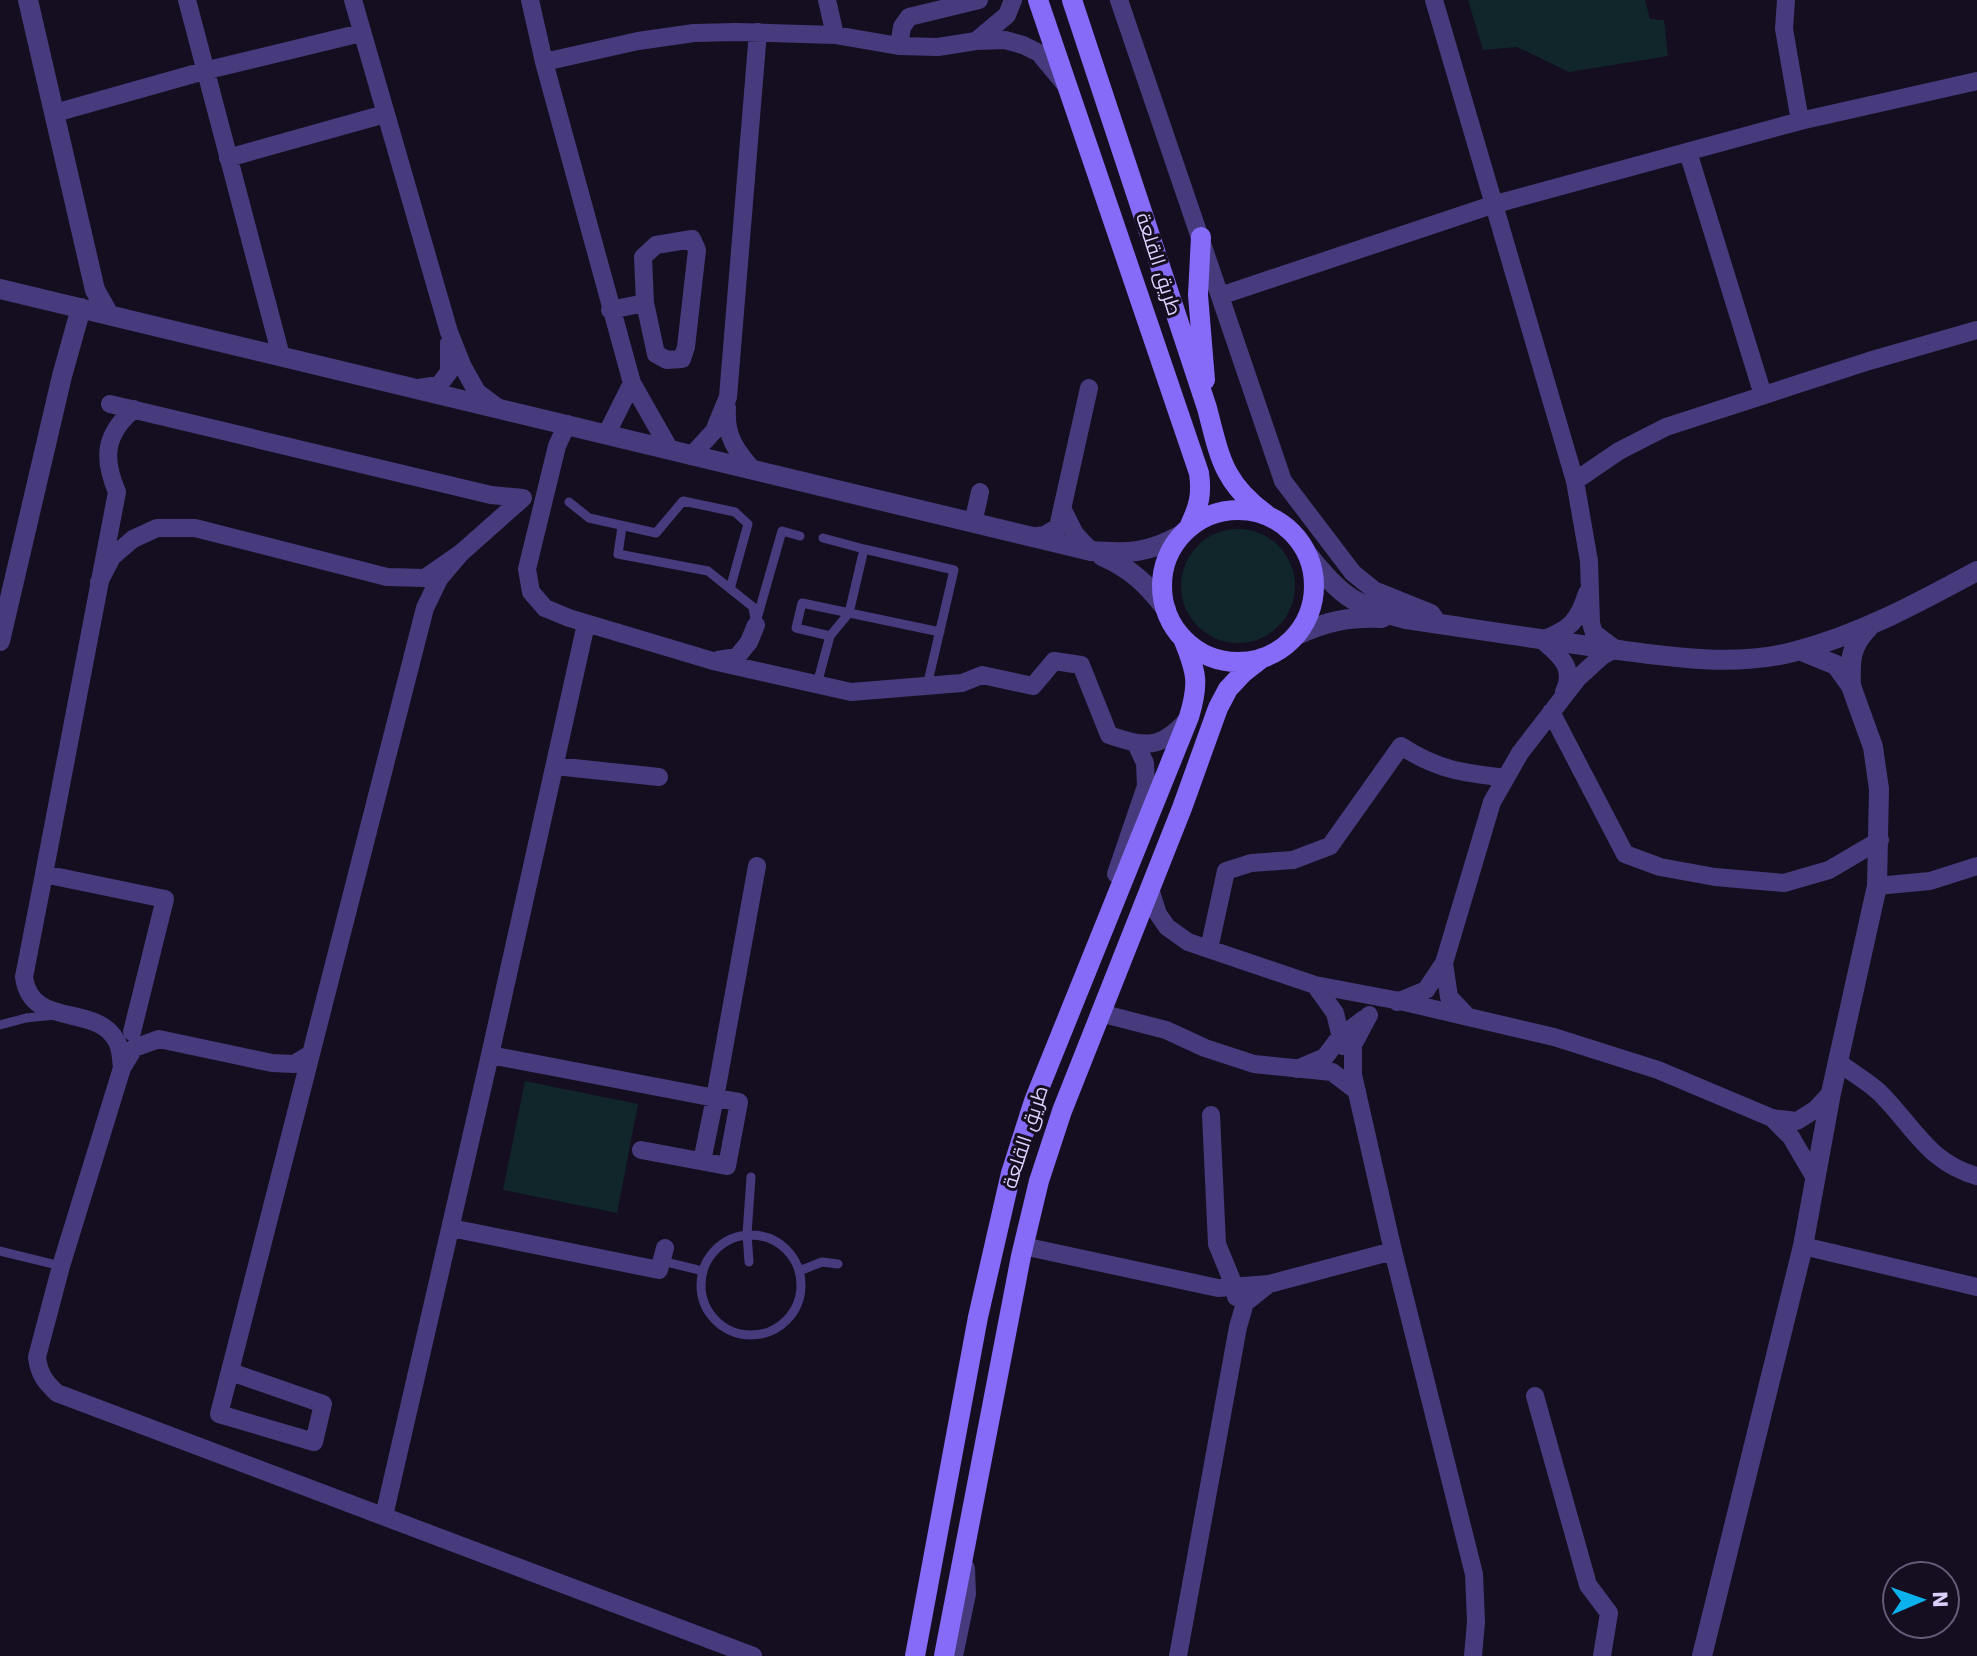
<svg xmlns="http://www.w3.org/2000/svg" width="1977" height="1656" viewBox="0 0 1977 1656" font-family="'Work Sans',Cairo,sans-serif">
	<rect width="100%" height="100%" fill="#140e20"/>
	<path fill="#11262a" d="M1468,0H1645L1650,19L1664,20L1668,56L1569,72L1517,47L1483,50Z
		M1181 586a57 57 0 1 1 114 0a57 57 0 1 1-114 0Z
		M525,1081L638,1104L617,1213L503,1190Z"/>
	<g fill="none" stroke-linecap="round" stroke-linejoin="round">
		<path stroke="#483b7d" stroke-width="9" d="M569,502L589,518L656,533L683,501L735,512L748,524L730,589
			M622,527L618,554L708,571L753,607L756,625
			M823,538L864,549L849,613L830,636
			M864,549L954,570L927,686
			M756,622L782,531L800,536
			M817,684L830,636L796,628L802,603L940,632
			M0,1025L26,1018L55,1015
			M701 1285a50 50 0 1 1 100 0a50 50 0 1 1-100 0Z
			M0,1251L61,1266
			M662,1261L703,1271
			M749,1262L747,1234L751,1177
			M799,1271L822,1262L838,1264"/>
		<path stroke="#483b7d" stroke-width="18" d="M187,0L281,356
			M353,0L449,332L463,367L477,392L497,407
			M530,0L544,62L632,383L670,450
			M827,0L835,35
			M1119,0L1283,481L1353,573L1374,590L1431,613L1439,624
			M1434,0L1575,481L1589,561L1591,623L1594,633L1615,649
			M1786,0L1784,29L1800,121
			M976,41L1007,15L1013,0
			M899,46L902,27L909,17L979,0
			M544,62L638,41L694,33L736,32L835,35L899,46L938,47L976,41L1005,40L1023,45L1039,53L1064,83
			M55,113L204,71L361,33
			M1688,152L1763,395
			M228,158L385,114
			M1220,296L1492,205L1800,121L1977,81
			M610,310L645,303L656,354L667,360L682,359L686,347L697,250L692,239L656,245L643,257L645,303
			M418,388L439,385L449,372V343
			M110,404L491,495L523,498L461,553
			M727,408C725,436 736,451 754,471
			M567,424L557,446L527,569L531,592L545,608L569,618L713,661L851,692L962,683L982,675L1033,686L1054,661L1081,665L1109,735C1145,747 1160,750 1187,720
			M607,433L632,383
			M691,456L714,431L728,397L758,32
			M1575,481L1619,451L1666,427L1869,361L1977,330
			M1063,510L1075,534L1091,551
			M973,523L980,492
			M1030,537L1045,535L1058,527L1089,388
			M99,582L112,557L133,539L157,528H195L387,577L425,578L461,553L439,579L425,608L219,1414L314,1442L323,1404L231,1372
			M718,660L737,657L749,642L756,625
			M1564,692C1576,667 1559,655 1542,640C1570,629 1578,622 1587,593
			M1551,712L1625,854L1660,867L1715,877L1784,883L1829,870L1880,840
			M555,766L659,777
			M44,874L24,977C31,1030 98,1002 117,1042C121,1049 121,1060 122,1068L61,1266L37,1357C39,1374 45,1382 57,1393L753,1656
			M1116,874L1146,786L1145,763L1136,744
			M1877,886L1930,881L1977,866
			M1150,889L1158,914L1167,927L1188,942L1315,985L1400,1001L1554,1037L1658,1070L1772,1118L1797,1121L1816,1109L1831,1093
			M1209,949L1226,871L1251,863L1293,860L1330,846L1401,746C1438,770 1463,773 1506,778
			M1444,963L1449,997L1467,1016
			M1315,985L1335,1013L1343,1046
			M1397,1002L1426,990L1444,963L1492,802L1520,753L1578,678L1602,656L1615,649
			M1100,1013L1166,1030L1205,1048L1254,1064L1332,1072L1357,1091
			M1369,1015L1353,1045V1075L1393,1251L1474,1574L1476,1622L1473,1656
			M132,1032L165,899L44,874L117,492C102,457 105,434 134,409
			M490,1055L586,624
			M1838,1062C1851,1072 1867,1081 1879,1092C1912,1124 1928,1163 1977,1176
			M122,1068L134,1048L159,1039L272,1063L294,1064L309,1055
			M1297,1069L1325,1057L1340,1037L1364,1019
			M1211,1115L1217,1244L1235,1288L1236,1297
			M1772,1118L1791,1137L1815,1178
			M641,1150L727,1166L739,1102L715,1098L757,866
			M451,1228L659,1270L665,1248
			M1023,1246L1218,1288L1269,1284L1393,1251
			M1803,1246L1977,1287
			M1535,1396L1588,1585L1609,1613L1602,1656
			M384,1516L490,1055L715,1098L702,1161
			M954,1656L967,1594L966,1568
			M1178,1656L1238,1327L1245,1303L1269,1284"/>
		<path stroke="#483b7d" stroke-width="20" d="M28,0L95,290L109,315
			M0,289L1091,551C1129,554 1148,553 1181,535
			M1102,556C1130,568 1147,584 1166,609
			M1309,556C1341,597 1356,606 1406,619C1474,629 1543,640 1611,649C1671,657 1733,667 1793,652C1859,635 1918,603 1977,571
			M1297,635C1327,621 1348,617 1382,618
			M0,641L62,376L81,308
			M1799,650L1836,665L1851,686C1850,659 1850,646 1870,626
			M1702,1656L1803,1246L1831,1093L1877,886L1879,789L1873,747L1851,686"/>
		<path stroke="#866bf8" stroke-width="20" d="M1038,0L1199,473C1202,494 1199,506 1190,525
			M1072,0L1207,408C1220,458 1223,483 1267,515
			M1201,237L1198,295L1205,380
			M1162 586a76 76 0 1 1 152 0a76 76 0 1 1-152 0Z
			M915,1656L978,1317L1011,1173L1034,1101L1189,717C1199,684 1197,673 1184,641
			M944,1656L1021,1256L1039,1181L1062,1111L1182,808L1218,708L1228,689L1244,672L1262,658"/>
	</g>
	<g text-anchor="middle" stroke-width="6" stroke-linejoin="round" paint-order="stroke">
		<g font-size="20" fill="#dccffd" stroke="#140e20">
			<text transform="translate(1159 264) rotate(72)" y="7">طريق القلعة</text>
			<text transform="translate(1025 1137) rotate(-72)" y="7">طريق القلعة</text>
		</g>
	</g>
	<g transform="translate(1921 1600) rotate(88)"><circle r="38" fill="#140e20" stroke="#645b78" stroke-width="2"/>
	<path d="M0-6L14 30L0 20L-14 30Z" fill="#0bb1ec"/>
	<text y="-12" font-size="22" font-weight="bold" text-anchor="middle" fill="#dccffd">N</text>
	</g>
</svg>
